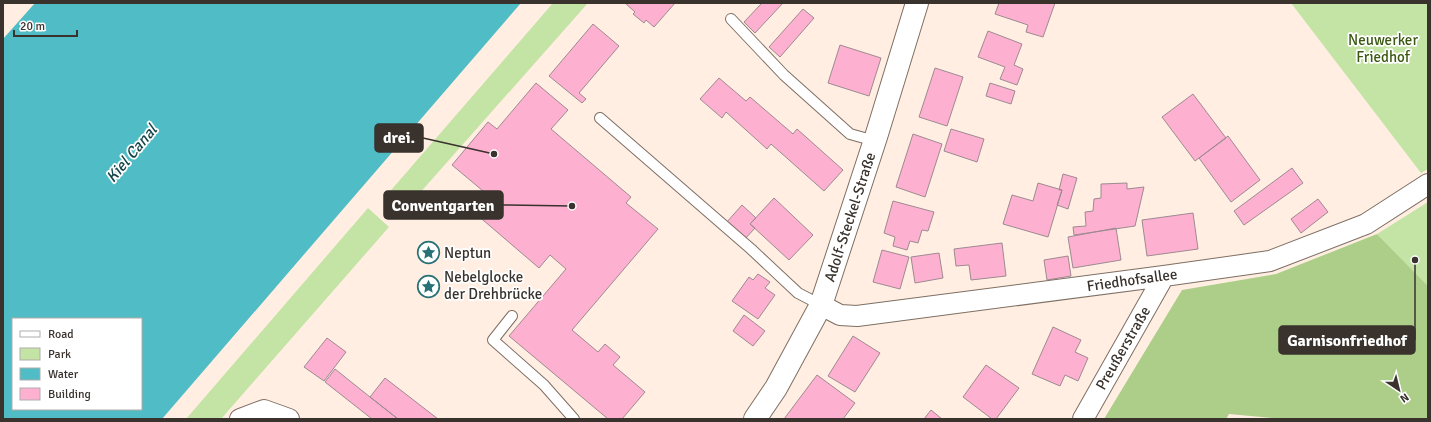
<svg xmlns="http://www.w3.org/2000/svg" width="1431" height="422" viewBox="0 0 1431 422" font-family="Signika,sans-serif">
	<rect width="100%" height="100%" fill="#ffeee1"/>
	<path fill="#c4e4a6" d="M553,3H588L403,212L386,196Z
		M1291,3H1428V169L1421,173Z
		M1428,202V286L1377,234Z
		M368,208L389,227L221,419H186Z"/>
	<path fill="#acce89" d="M1377,234L1428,286V419H1283L1229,414L1226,419H1104L1182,290L1276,274Z"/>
	<path fill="#50bcc5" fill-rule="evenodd" d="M35,3H521L162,419H3V39ZM13,319H141V409H13Z"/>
	<path fill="#feb0d0" stroke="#9d8a91" d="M625,3H675L654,27L646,20L644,23L633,14L635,12Z
		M762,3H783L755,33L744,22Z
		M999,3H1055L1043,37L1026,32L1028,25L995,14Z
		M803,9L814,18L780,57L769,47Z
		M593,24L619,46L579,93L586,99L582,103L549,76Z
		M988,31L1022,44L1014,65L1023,69L1017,85L1000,79L1005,67L978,57Z
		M840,45L881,58L869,96L828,83Z
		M935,68L963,77L947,126L919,117Z
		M719,78L746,101L750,97L793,134L797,129L843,170L824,191L771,144L767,149L726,112L722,118L700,99Z
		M536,83L568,110L551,129L631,197L626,203L658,229L572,330L598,352L605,344L620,357L613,365L645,392L622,419H608L509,336L566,269L550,255L539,268L469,208L483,191L452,165L488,122L497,129Z
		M990,83L1015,91L1011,104L986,96Z
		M1193,94L1226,138L1195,161L1162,117Z
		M951,129L984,139L977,162L944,151Z
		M913,134L942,144L925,197L896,187Z
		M1228,136L1260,180L1231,202L1199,158Z
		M1292,168L1303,183L1244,225L1234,211Z
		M1063,174L1077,178L1068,209L1057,205L1062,190H1059Z
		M1038,183L1062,190L1048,237L1003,224L1012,195L1033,201Z
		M1127,183V189L1144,187L1135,226L1074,235L1073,227L1086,226L1085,212L1093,211L1094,199L1101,198V184Z
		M774,198L813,235L789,260L750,224Z
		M1318,199L1328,212L1301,233L1291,219Z
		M893,201L934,212L928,231L922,230L918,243L910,241L907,250L893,246L895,237L884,233Z
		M742,205L756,218L750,224L755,228L744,240L726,223Z
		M1193,213L1198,249L1147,256L1142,220Z
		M1116,228L1121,260L1073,268L1068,237Z
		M1002,243L1006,276L971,280L969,265L956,266L954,249Z
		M882,250L909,257L900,289L873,282Z
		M939,253L943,278L915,283L911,257Z
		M1068,256L1071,276L1047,280L1044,260Z
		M758,274L770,282L765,288L775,295L758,319L732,301L749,277L753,280Z
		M744,315L765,331L753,346L733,331Z
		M1053,327L1081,340L1075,352L1088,358L1078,381L1065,375L1060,386L1032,374Z
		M853,336L880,353L855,392L828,376Z
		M327,338L346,352L324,381L304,367Z
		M986,365L1019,388L996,419H992L963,397Z
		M335,369L370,397L398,419H372L325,382Z
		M817,375L855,403L843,419H784Z
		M385,378L438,419H398L370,397Z
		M931,410L942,419H924Z"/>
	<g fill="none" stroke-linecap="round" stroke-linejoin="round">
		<defs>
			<path id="lane" d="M731,19L784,75L850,134L875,141
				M600,118L751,249L798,293L821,305
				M512,316L493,340L544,385L574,419"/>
			<path id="street" d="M821,305L840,315L857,316L1164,276L1270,261L1366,224L1428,184
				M240,419L264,410L289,419
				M1083,419L1164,276"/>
			<path id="secondary" d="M755,419L776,388L821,305L876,137L917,3"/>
		</defs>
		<use href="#lane" stroke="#7e6f64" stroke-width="12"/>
		<use href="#street" stroke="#7e6f64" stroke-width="22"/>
		<use href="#secondary" stroke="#7e6f64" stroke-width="24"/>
		<use href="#lane" stroke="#fff" stroke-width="10"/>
		<use href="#street" stroke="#fff" stroke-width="20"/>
		<use href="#secondary" stroke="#fff" stroke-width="22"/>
	</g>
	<defs>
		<symbol id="sight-ring" viewBox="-11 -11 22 22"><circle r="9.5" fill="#fff" stroke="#277177" stroke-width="1.5"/><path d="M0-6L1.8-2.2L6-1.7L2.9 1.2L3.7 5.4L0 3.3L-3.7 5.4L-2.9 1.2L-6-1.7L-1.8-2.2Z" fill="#277177"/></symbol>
	</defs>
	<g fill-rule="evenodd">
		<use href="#sight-ring" x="416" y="240" width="25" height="25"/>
		<use href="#sight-ring" x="416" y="274" width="25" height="25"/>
	</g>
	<g text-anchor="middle" stroke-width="3.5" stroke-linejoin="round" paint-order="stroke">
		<g font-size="15" fill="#3a5810" stroke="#fff">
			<text x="1383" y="45">Neuwerker<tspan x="1383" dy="17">Friedhof</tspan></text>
		</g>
		<g font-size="15" fill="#39322d" stroke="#fff">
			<text transform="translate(850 217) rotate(-72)" y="5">Adolf-Steckel-Straße</text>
			<text transform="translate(1132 280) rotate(-8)" y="5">Friedhofsallee</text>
			<text transform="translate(1123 348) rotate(-60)" y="5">Preußerstraße</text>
		</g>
		<g font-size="15" fill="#39322d" stroke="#fff" text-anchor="start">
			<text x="444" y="258">Neptun</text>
			<text x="444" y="282">Nebelglocke<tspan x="444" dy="17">der Drehbrücke</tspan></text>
		</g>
		<g font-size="16" font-style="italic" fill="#144549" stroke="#fff">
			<text transform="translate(131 153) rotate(-50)" y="6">Kiel Canal</text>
		</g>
	</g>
	<path fill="none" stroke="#39322d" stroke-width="1.5" d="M494 154L423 138M572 206L503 205M1415 260L1415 340"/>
	<g fill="#39322d" stroke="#fff" stroke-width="1.5">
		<circle cx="494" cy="154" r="4"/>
		<circle cx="572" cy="206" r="4"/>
		<circle cx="1415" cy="260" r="4"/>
	</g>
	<g fill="#39322d" stroke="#39322d" stroke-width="1.5">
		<rect x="375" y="124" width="48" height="28" rx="4"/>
		<rect x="384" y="191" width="119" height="28" rx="4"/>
		<rect x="1279" y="326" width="136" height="28" rx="4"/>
	</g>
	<g font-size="16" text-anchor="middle" font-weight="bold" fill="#fff">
		<text x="399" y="143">drei.</text>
		<text x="443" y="211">Conventgarten</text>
		<text x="1347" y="346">Garnisonfriedhof</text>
	</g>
	<rect width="1431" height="422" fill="none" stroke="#39322d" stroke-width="8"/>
	<rect x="12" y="318" width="130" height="92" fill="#ffffff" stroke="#b0adab"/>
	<rect x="20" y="331" width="20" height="6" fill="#ffffff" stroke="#b0adab"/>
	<text x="48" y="338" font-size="12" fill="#39322d">Road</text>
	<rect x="20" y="348" width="20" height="12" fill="#c4e4a6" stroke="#b0adab"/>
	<text x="48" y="358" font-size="12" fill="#39322d">Park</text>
	<rect x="20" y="368" width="20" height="12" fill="#50bcc5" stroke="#b0adab"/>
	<text x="48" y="378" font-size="12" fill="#39322d">Water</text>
	<rect x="20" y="388" width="20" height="12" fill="#feb0d0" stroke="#b0adab"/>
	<text x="48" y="398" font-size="12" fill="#39322d">Building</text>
	<g transform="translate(1399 390) rotate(145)" stroke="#ffffff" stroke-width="3" paint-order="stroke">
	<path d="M0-3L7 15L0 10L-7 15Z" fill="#39322d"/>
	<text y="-6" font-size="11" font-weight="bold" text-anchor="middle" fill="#39322d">N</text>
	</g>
	<path d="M14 30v6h63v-6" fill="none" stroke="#39322d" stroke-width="2"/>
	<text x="20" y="30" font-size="12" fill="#39322d" stroke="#ffffff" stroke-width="3" paint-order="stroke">20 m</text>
</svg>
